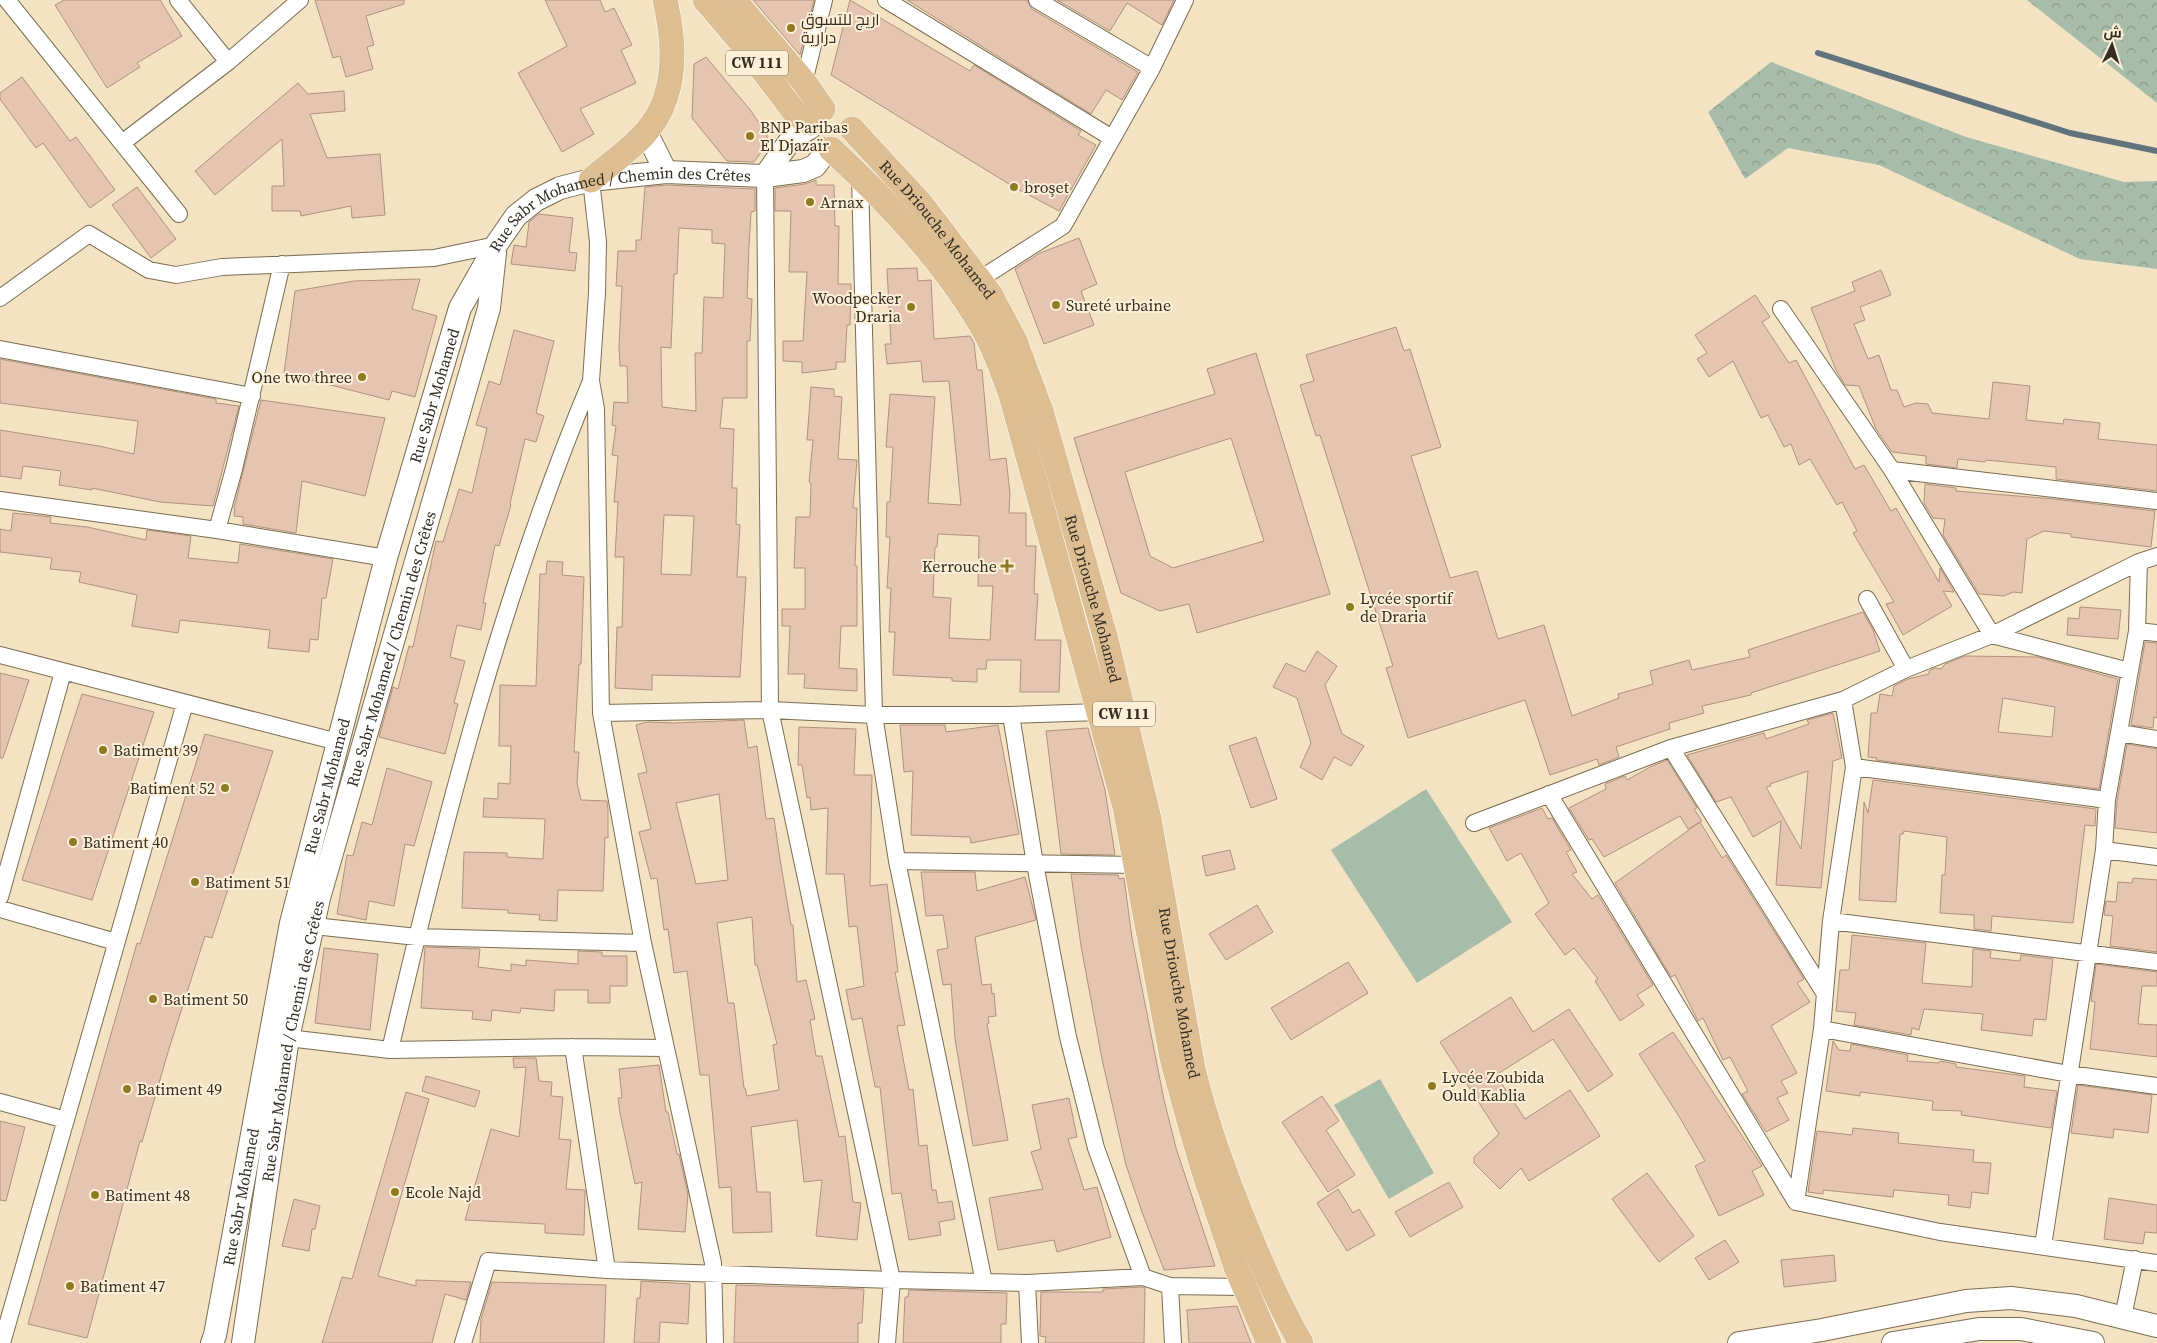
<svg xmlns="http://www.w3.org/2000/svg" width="2157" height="1343" viewBox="0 0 2157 1343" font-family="'Source Serif 4',Cairo,serif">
	<defs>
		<pattern id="forest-crowns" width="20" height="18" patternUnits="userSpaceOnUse" patternTransform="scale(1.25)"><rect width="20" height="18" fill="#a7bda9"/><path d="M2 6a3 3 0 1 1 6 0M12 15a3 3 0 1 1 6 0" fill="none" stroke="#899a89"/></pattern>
	</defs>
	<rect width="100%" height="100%" fill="#f3e3c3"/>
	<path fill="url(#forest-crowns)" d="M2027,0H2157V103Z
		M1771,62L1966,137L2124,182L2157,181V269L2080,259L1879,165L1788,148L1745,179L1708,112Z"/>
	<path fill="#a7bda9" d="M1426,789L1512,922L1417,983L1331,850Z
		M1380,1079L1434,1173L1389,1199L1334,1105Z"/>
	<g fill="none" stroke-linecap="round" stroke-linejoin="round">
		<path stroke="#63737e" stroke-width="6" d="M1818,53L2070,133L2157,151"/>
	</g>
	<path fill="#e5c5b1" stroke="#b0927f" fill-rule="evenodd" d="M64,0H160L182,36L137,63L140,67L107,88L55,5Z
		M315,0H404V4L366,16L374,45L367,47L373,69L346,77L340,56L333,58Z
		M545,0H600L605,12L614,8L632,45L621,50L636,83L580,109L594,134L562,152L518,73L567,46Z
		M753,0H814L800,55Z
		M850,0L970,71L974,65L1081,131L1078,135L1096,145L1059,211L1014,187L831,75Z
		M907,0H1027L1032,9L1138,72L1122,100L1106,90L1091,114Z
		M1057,0H1174L1162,25L1127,3L1110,31Z
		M706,57L751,111L767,135V144L754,162L727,161L692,118L694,64Z
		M22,77L70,141L76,137L115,190L90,208L43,143L36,148L0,99V93Z
		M298,83L308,94L344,91L345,111L310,114L327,158L380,154L385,215L352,218L351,206L301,216L300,211H272V186H284L282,139L215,195L195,171Z
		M816,180V185H834L835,226H839L838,284H851L850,325H847L845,362H836V369L802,373V362L783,361V341H803L807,272H789L791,211H775V188L805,184Z
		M666,185L755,189V211L751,212L749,246L747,298L752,299L750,341H747V398H723L720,428L734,429L732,488H737L736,524L740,525L737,577H746L740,677L652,675V690L615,688L617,627H622L624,557H615L618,502H614L618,456L612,455L616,426L612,425L614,402L628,403L627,366H620L619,346L622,286H616L618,251H636V240H641L645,187ZM679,228L712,230V243L725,244L723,298L704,297L702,353H695L696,411L662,407L661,347L671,348L674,274H677ZM664,515L694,516L691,575L661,574Z
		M137,187L176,239L151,258L112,205Z
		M539,214L573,218L569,252L577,253L575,271L511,264L514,245L526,247L529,222Z
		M1079,238L1097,284L1081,291L1094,325L1044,344L1015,269L1040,253Z
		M917,268L918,281L931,280L934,339L970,336L974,343L977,370H982L990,460L1006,458L1010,493L1009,513H1026V546H1036L1034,594H1038L1035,640H1061L1059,692H1020L1021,660H987L986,669H977V682L952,681V678L893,675L895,632H889L891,588H887L890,537H886L887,502H890L893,447H886L890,394L935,397L928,503L961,505L949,381L923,382L921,361L887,364L885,344H891L887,269ZM938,534L979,536L978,586H993L990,640L949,638L951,598L933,597L935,547H937Z
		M1881,270L1891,295L1860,307L1865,320L1854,324L1868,359L1879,355L1891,390H1897L1904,407L1916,403L1928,404L1932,413L1989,419L1993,382L2030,386L2026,420L2063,424L2064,419L2100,423L2098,439L2157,445V491L2056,479V467L1986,460L1985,462L1958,459L1957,468L1926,464V456L1892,452L1876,429L1859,386L1845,385L1836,370L1811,308L1855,291L1852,282Z
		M420,279L412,309L437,316L415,397L392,391L389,400L284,373L295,291L354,281Z
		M1755,295L1770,317L1762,322L1789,363L1796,360L1855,469L1864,465L1891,511L1896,508L1939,582L1940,568L1954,592L1943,591L1952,606L1903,635L1886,604L1894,602L1853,533L1857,531L1842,502L1837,505L1810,459L1799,465L1791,444L1784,447L1768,415L1761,418L1733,361L1709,377L1697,359L1707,353L1695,335Z
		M1396,327L1404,351L1410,349L1441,447L1411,456L1450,578L1477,571L1498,639L1544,625L1572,716L1619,698L1618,694L1653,684L1650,671L1689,660L1692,670L1750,657L1748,650L1863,612L1873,630L1880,651L1751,693V695L1702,706L1704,713L1669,723L1670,729L1616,747L1619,757L1599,765L1597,759L1550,775L1525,700L1408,738L1386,668L1393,666L1320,435L1316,436L1300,385L1314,381L1306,355Z
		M514,330L554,341L536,413L544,416L536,442L525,439L510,504L511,505L499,546L495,545L483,603H486L481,630L457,625L450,657L465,661L454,703L458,704L445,754L379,737L393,687L398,689L409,646L413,647L436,541L443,542L459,489L472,493L487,428L476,425L489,381L500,385Z
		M1256,353L1330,594L1197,633L1189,604L1160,611L1121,593L1074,438L1215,394L1207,369ZM1231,438L1264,541L1173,568L1150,556L1125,472Z
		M0,359L216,399V403L239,406L213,506L160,502L92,488V490L59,485L61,471L23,466L21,479L0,476V430L99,446L134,454L138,421L0,403Z
		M811,387L834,389V396L842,397L838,459L857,460L853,508H857L855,566H857V626H841L839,668L857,669V691L804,688L805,674H788L790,626H782V609H805V568H794L796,517H810L811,483L809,482L813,440H807Z
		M261,400L385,418L365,496L302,481L296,533L243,524V517L234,516L235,508H234Z
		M1925,484L1956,488V491L2054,499L2155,511L2151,547L2071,537V534L2044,531L2027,539L2022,593L2013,592L2004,596L1979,594L1943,535L1945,519L1933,518L1924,503Z
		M13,513L51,517L50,523L87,527L146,540L147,530L191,536L188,558L238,563L240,544L333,559L326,598H322L318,640L310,639L309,652L268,648L270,630L180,620L178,633L132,626L137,595L79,582L81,572L50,569L52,558L0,552V529L11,531Z
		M547,561L563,562L562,575L584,577L581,664H579L574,752H579L577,783L581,800L607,801L608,810V838L605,837L603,891L558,890L557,921L539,920L540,915L508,913V910L462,908L464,852L507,853V857L543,859L545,819L483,817L484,798L498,799V783L510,784L511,746H499L500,685L536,686L540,574H546Z
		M2080,607L2121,610L2118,639L2067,635L2068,618L2079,619Z
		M2145,642L2157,643V718L2154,717L2153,728L2131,725Z
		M1317,651L1337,666L1325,685L1342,734L1364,746L1351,766L1334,757L1322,780L1300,767L1311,743L1297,698L1273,687L1286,663L1305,672Z
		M1965,656L2038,657L2118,679L2099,789L1876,760L1877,758L1868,757L1871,713H1877L1880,694L1892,696L1894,686L1908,679L1929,674V671L1935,668L1941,669L1945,664ZM2003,698L2055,707L2052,737L1998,732Z
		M0,673L29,680L3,758H0Z
		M82,694L154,712L92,900L22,880Z
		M1833,713L1842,758L1833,761L1821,888L1776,885L1781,821L1753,837L1731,797L1716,802L1687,755L1764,733L1766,739L1809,724L1807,720ZM1808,771L1801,849L1766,787L1771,786L1770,784Z
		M744,720L748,748L757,746L766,819L774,818L780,859L791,925H793L797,982L806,980L815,1019L810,1020L816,1056H822L839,1137L845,1136L853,1202L861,1203L857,1240L816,1236L822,1180L804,1182L797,1120L751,1127L757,1192H770L772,1232L733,1233L731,1187L719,1188L709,1075H700L687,971L674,973L668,929L664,930L657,878L651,879L639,832L651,829L638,774L647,772L636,725L648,722L675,723ZM719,794L728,880L696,884L676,803ZM752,917L755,965H757L777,1044L773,1045L779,1090L747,1096L745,1088H744L734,1003H728L717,923Z
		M900,725H945L946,732L998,725L1019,834L971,843L970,837L911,835L913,771L904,772Z
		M799,727L856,729L854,775H872L870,886L887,884L898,972H895L905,1025L897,1026L909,1090L913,1089L919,1146L927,1145L932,1190H936L938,1203L952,1201L955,1219L939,1222L941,1235L909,1240L901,1193L892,1194L880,1087H875L862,1018L852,1020L846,990L864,986L857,926L849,927L844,874H826L828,808L811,810L810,797L807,798L802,765H798Z
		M1088,728L1105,790L1115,855L1061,854L1046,731Z
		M205,734L273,751L212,938L205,936L168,1052L142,1142L140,1141L87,1338L28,1324L137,943L140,944Z
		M1256,737L1277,799L1251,808L1229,746Z
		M2127,744L2157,749V833L2115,828L2117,801Z
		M1667,760L1697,808L1694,809L1702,821L1688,829L1680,816L1604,857L1592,839L1589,840L1569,808L1606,789L1605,784L1625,776L1627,780L1650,767Z
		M387,768L432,782L414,846L405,844L394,906L369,901L366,920L337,914L347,855L353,856L362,822L372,825Z
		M1873,780L2096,809L2095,826L2085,825L2073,923L1992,916L1991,931L1974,929V915L1940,913L1942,875H1945L1947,837L1904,831L1903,834H1900L1896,902L1859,900L1864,802L1868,813Z
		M1542,808L1548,819L1552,818L1571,850L1566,852L1577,872L1572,874L1592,899L1598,895L1653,985L1637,995L1644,1005L1620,1021L1595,981L1598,979L1574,948L1565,955L1535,914L1549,903L1521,853L1507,861L1489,828Z
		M1700,822L1722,858L1726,855L1804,979L1797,983L1810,1002L1771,1026L1797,1073L1781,1081L1788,1093L1777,1098L1789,1120L1766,1132L1742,1094L1748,1091L1730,1057L1723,1060L1703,1018L1698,1021L1675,975L1671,977L1615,883Z
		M1230,850L1235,869L1206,876L1202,856Z
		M921,872H975L977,891L1025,877L1036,920L975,937L982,985L991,984L992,994L994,993L996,1016L988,1017L989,1023L987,1024L1008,1140L973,1146L955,1039L951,984L943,985L937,950L948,948L943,915L926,916Z
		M1071,874L1118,875L1119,879L1124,878L1132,938L1164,1100L1176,1148L1215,1266L1164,1270L1142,1212L1126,1165L1102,1059L1081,946Z
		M2133,878L2157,880V952L2110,946L2113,916L2104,915L2106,901L2116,902L2118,882L2132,883Z
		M1257,905L1273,932L1226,960L1209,934Z
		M1852,935L1926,943L1922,983L1972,987L1973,949L1991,951L1990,958L2020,961L2021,955L2053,959L2046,1020L2034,1019L2032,1036L1981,1030L1983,1014L1924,1009L1919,1030L1912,1028L1911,1035L1854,1025L1856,1013L1836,1011L1840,970H1849Z
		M425,947L480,949L478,967L511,971V964L526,966V960L578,964V951L602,952V956H627V986H610V1003H588V990H555L554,1011L521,1008L520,1013L492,1010L491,1021L472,1019L473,1011L421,1008Z
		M324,948L378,954L370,1030L315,1023Z
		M1348,962L1368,993L1291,1040L1271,1008Z
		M2096,964L2157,972V986H2142L2138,1024L2157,1025V1057L2090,1049L2095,1002L2091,1001Z
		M1511,997L1533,1032L1569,1009L1613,1075L1588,1092L1553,1039L1496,1075L1525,1119L1570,1090L1600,1136L1529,1181L1521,1168L1500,1189L1474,1163V1157L1499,1134L1440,1042Z
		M1673,1032L1762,1166L1752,1171L1764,1195L1719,1216L1695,1166L1705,1161L1680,1118L1639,1054Z
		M1833,1041L1839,1050L1850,1051L1851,1044L1908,1055L1907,1061L1939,1063L1940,1061L1956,1064V1067L2025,1076L2024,1087L2057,1091L2051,1128L1961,1115L1962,1111L1932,1110L1933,1101L1860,1092V1096L1826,1091Z
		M513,1058H536L539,1081L552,1082L551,1096L563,1097L559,1139L571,1140L566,1189L585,1190L584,1235L545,1233V1224L465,1220L491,1129L519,1137L526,1067L514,1068Z
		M659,1065L666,1112H668L677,1154H679L688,1194L685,1232L638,1229L642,1182L635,1184L620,1113L618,1098H622L619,1069Z
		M426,1076L480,1091L475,1107L422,1091Z
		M2078,1085L2152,1095L2148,1133L2114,1129L2113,1138L2071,1133Z
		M406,1092L429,1099L378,1276L416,1286V1280L471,1282L466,1300L445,1294L432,1343H322L342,1277L352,1279Z
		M1322,1096L1339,1121L1326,1130L1355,1175L1328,1192L1282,1122Z
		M1069,1098L1077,1137L1068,1139L1084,1190L1097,1187L1111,1237L1057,1252L1054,1240L998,1250L989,1198L1043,1189L1031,1152L1041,1149L1032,1105Z
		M0,1121L25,1127L6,1201L0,1200Z
		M1853,1128L1899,1133L1898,1143L1974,1150L1973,1162L1991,1163L1988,1194L1972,1192L1970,1208L1948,1205L1949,1195L1894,1190L1893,1197L1823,1190V1194L1808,1192L1817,1131L1852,1135Z
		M1647,1173L1694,1236L1659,1262L1612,1199Z
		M1449,1182L1463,1207L1410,1237L1395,1212Z
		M1338,1189L1353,1213L1359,1209L1375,1235L1347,1251L1317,1203Z
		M2109,1198L2157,1205V1233L2145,1232L2143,1244L2104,1239Z
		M294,1199L320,1206L315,1229H312L309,1251L282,1246Z
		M1725,1240L1739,1262L1709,1280L1695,1258Z
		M1834,1255L1836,1281L1784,1287L1781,1260Z
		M641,1281L690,1284L688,1324L660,1322L659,1343H634L637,1298H640Z
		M492,1282L606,1285L604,1343H480L481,1319Z
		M736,1285L864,1289L862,1323H858V1343H734Z
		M1142,1287L1145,1288L1144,1343H1045L1046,1337L1040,1336L1041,1292H1103V1289Z
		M909,1290L1007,1293L1006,1324H1001V1343H903L905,1297H908Z
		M1237,1306L1251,1343H1189L1187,1310Z"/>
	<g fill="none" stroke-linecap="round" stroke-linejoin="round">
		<defs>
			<path id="street" d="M7,0L179,214
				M178,0L228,62
				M886,0L1112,138
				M1037,0L1152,68
				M804,82L824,0
				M122,143L228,62L300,0
				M765,176L770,710L892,1280L887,1343
				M860,177L874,715L897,861L984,1282
				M591,180L598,242L597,293L591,381L596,409L601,713L643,943L713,1263L715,1343
				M980,279L1063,226L1152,68L1185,0
				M0,298L89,234L149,270L176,275L222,267L434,258L496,245
				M1781,309L1892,470L1992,635L2129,671
				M0,349L252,396
				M1892,470L2157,501
				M0,500L217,530L386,558
				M217,530L234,469L282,264
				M1867,599L1906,669
				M2137,631L2157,633
				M0,655L338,742
				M601,713L770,710L874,715H1011L1100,712
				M1011,715L1035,864L1068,1037L1096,1148L1143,1277
				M2120,733L2157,739
				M1671,748L1825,994
				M1854,767L2107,800
				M1549,794L1796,1202L1940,1232L2157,1263
				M1474,823L1671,748L1843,700
				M2104,850L2157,857
				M897,861L1135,865
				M0,897L63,672
				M0,909L116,942
				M1831,921L2157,962
				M314,926L417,937L643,943
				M1822,1029L2069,1074L2157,1086
				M288,1038L390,1050L573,1047L666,1048
				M573,1047L607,1270
				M390,1050C443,824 501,596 591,381
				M0,1102L66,1120
				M1796,1202L1822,1029L1831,921L1854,767L1843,700L1906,669L1992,635L2139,562L2157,556
				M2043,1246L2104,850L2107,800L2137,631L2139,562
				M1027,1283L1030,1343
				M1170,1286L1173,1343
				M2123,1317L2135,1259
				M2,1343L185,703
				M463,1343L488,1261L607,1270L892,1280L1027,1283L1143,1277L1170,1286L1243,1287"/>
			<g id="secondary">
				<path d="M646,132L666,172"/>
				<path d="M765,176L792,138L810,128"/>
				<path id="s1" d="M212,1343L215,1335L291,923L386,558L460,308L496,245L516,216L536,200L560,188L591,180L666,172L765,176L803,171L815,166L828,149"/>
				<path id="s2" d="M243,1343L288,1038L319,898L489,308L495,253"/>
				<path d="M1739,1343L1822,1330L1966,1301L2011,1298L2076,1306L2157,1326"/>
				<path d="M1893,1343L1979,1329H2021L2093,1343"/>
			</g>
			<g id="primary">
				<path d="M705,0L746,48L796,114L810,123"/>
				<path d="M734,0L804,82L823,109"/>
				<path id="s3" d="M852,129L922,205L990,294L1015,341L1041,411L1105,636L1149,819L1193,1069C1207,1127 1227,1181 1250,1236C1265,1272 1281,1309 1301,1343"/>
				<path d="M831,149C889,203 951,268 988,338C997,356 1004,376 1011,395L1125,807L1172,1058L1191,1128L1204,1172L1236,1267L1269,1343"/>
				<path d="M591,180C609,164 631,150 646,132C678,96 675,43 665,0"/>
			</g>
		</defs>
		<use href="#street" stroke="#7c6d51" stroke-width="18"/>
		<use href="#secondary" stroke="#7c6d51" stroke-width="24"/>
		<use href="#primary" stroke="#fff" stroke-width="26"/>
		<use href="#street" stroke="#fff" stroke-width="16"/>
		<use href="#secondary" stroke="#fff" stroke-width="22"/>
		<use href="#primary" stroke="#dcbe92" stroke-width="25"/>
	</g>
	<g fill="#8f7b21" stroke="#fdf0d7" stroke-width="2">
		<circle cx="791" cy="28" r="5"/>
		<circle cx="750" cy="136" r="5"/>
		<circle cx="1014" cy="187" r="5"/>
		<circle cx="810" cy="202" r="5"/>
		<circle cx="1056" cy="305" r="5"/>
		<circle cx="911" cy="307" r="5"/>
		<circle cx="362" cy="377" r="5"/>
		<path d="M1004.5 558.5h5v5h5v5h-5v5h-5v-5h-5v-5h5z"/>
		<circle cx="1350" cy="607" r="5"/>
		<circle cx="103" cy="750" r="5"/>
		<circle cx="225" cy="788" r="5"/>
		<circle cx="73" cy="842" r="5"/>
		<circle cx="195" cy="882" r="5"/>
		<circle cx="153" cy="999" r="5"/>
		<circle cx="1432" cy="1086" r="5"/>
		<circle cx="127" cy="1089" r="5"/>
		<circle cx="395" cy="1192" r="5"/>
		<circle cx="95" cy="1195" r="5"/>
		<circle cx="70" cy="1286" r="5"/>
	</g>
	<g text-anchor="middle" stroke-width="4" stroke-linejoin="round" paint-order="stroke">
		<g fill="#fdf0d7" stroke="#706858" stroke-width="1">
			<rect x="726" y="50.5" width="62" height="25" rx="4"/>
			<rect x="1093" y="701.5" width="62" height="25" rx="4"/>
		</g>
		<g font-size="15" font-weight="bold" fill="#342e22">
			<text x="757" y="68">CW 111</text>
			<text x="1124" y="719">CW 111</text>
		</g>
		<g font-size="16" fill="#342e22" stroke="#fdf0d7" text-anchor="start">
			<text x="801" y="25">اريج للتسوق<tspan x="801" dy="18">درارية</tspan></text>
			<text x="760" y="133">BNP Paribas<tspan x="760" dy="18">El Djazaïr</tspan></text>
			<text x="1024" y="193">broşet</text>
			<text x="820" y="208">Arnax</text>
			<text x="901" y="304" text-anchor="end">Woodpecker<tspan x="901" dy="18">Draria</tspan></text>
			<text x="1066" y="311">Sureté urbaine</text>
			<text x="352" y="383" text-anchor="end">One two three</text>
			<text x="997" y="572" text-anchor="end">Kerrouche</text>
			<text x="1360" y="604">Lycée sportif<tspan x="1360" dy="18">de Draria</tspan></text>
			<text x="113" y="756">Batiment 39</text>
			<text x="215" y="794" text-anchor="end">Batiment 52</text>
			<text x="83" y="848">Batiment 40</text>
			<text x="205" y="888">Batiment 51</text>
			<text x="163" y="1005">Batiment 50</text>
			<text x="1442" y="1083">Lycée Zoubida<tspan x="1442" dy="18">Ould Kablia</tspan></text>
			<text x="137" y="1095">Batiment 49</text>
			<text x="405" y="1198">Ecole Najd</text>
			<text x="105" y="1201">Batiment 48</text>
			<text x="80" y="1292">Batiment 47</text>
		</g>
		<g font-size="16" fill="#342e22" stroke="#fdf0d7">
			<text dy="6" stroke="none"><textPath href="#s1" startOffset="1275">Rue Sabr Mohamed / Chemin des Crêtes</textPath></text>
			<text dy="6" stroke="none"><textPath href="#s3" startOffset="132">Rue Driouche Mohamed</textPath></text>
			<text dy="6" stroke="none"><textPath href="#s1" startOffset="974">Rue Sabr Mohamed</textPath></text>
			<text dy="6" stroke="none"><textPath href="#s3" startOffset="538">Rue Driouche Mohamed</textPath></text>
			<text dy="6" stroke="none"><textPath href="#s2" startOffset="711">Rue Sabr Mohamed / Chemin des Crêtes</textPath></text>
			<text dy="6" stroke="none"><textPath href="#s1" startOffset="569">Rue Sabr Mohamed</textPath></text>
			<text dy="6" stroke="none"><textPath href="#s3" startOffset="942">Rue Driouche Mohamed</textPath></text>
			<text dy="6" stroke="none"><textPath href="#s2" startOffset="306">Rue Sabr Mohamed / Chemin des Crêtes</textPath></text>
			<text dy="6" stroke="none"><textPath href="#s1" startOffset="149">Rue Sabr Mohamed</textPath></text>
		</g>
	</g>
	<g transform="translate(2112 45) rotate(4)" stroke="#fdf0d7" stroke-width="4" paint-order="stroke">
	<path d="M0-4L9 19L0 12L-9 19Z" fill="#342e22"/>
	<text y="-8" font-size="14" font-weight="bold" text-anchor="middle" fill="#342e22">ش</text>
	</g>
</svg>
